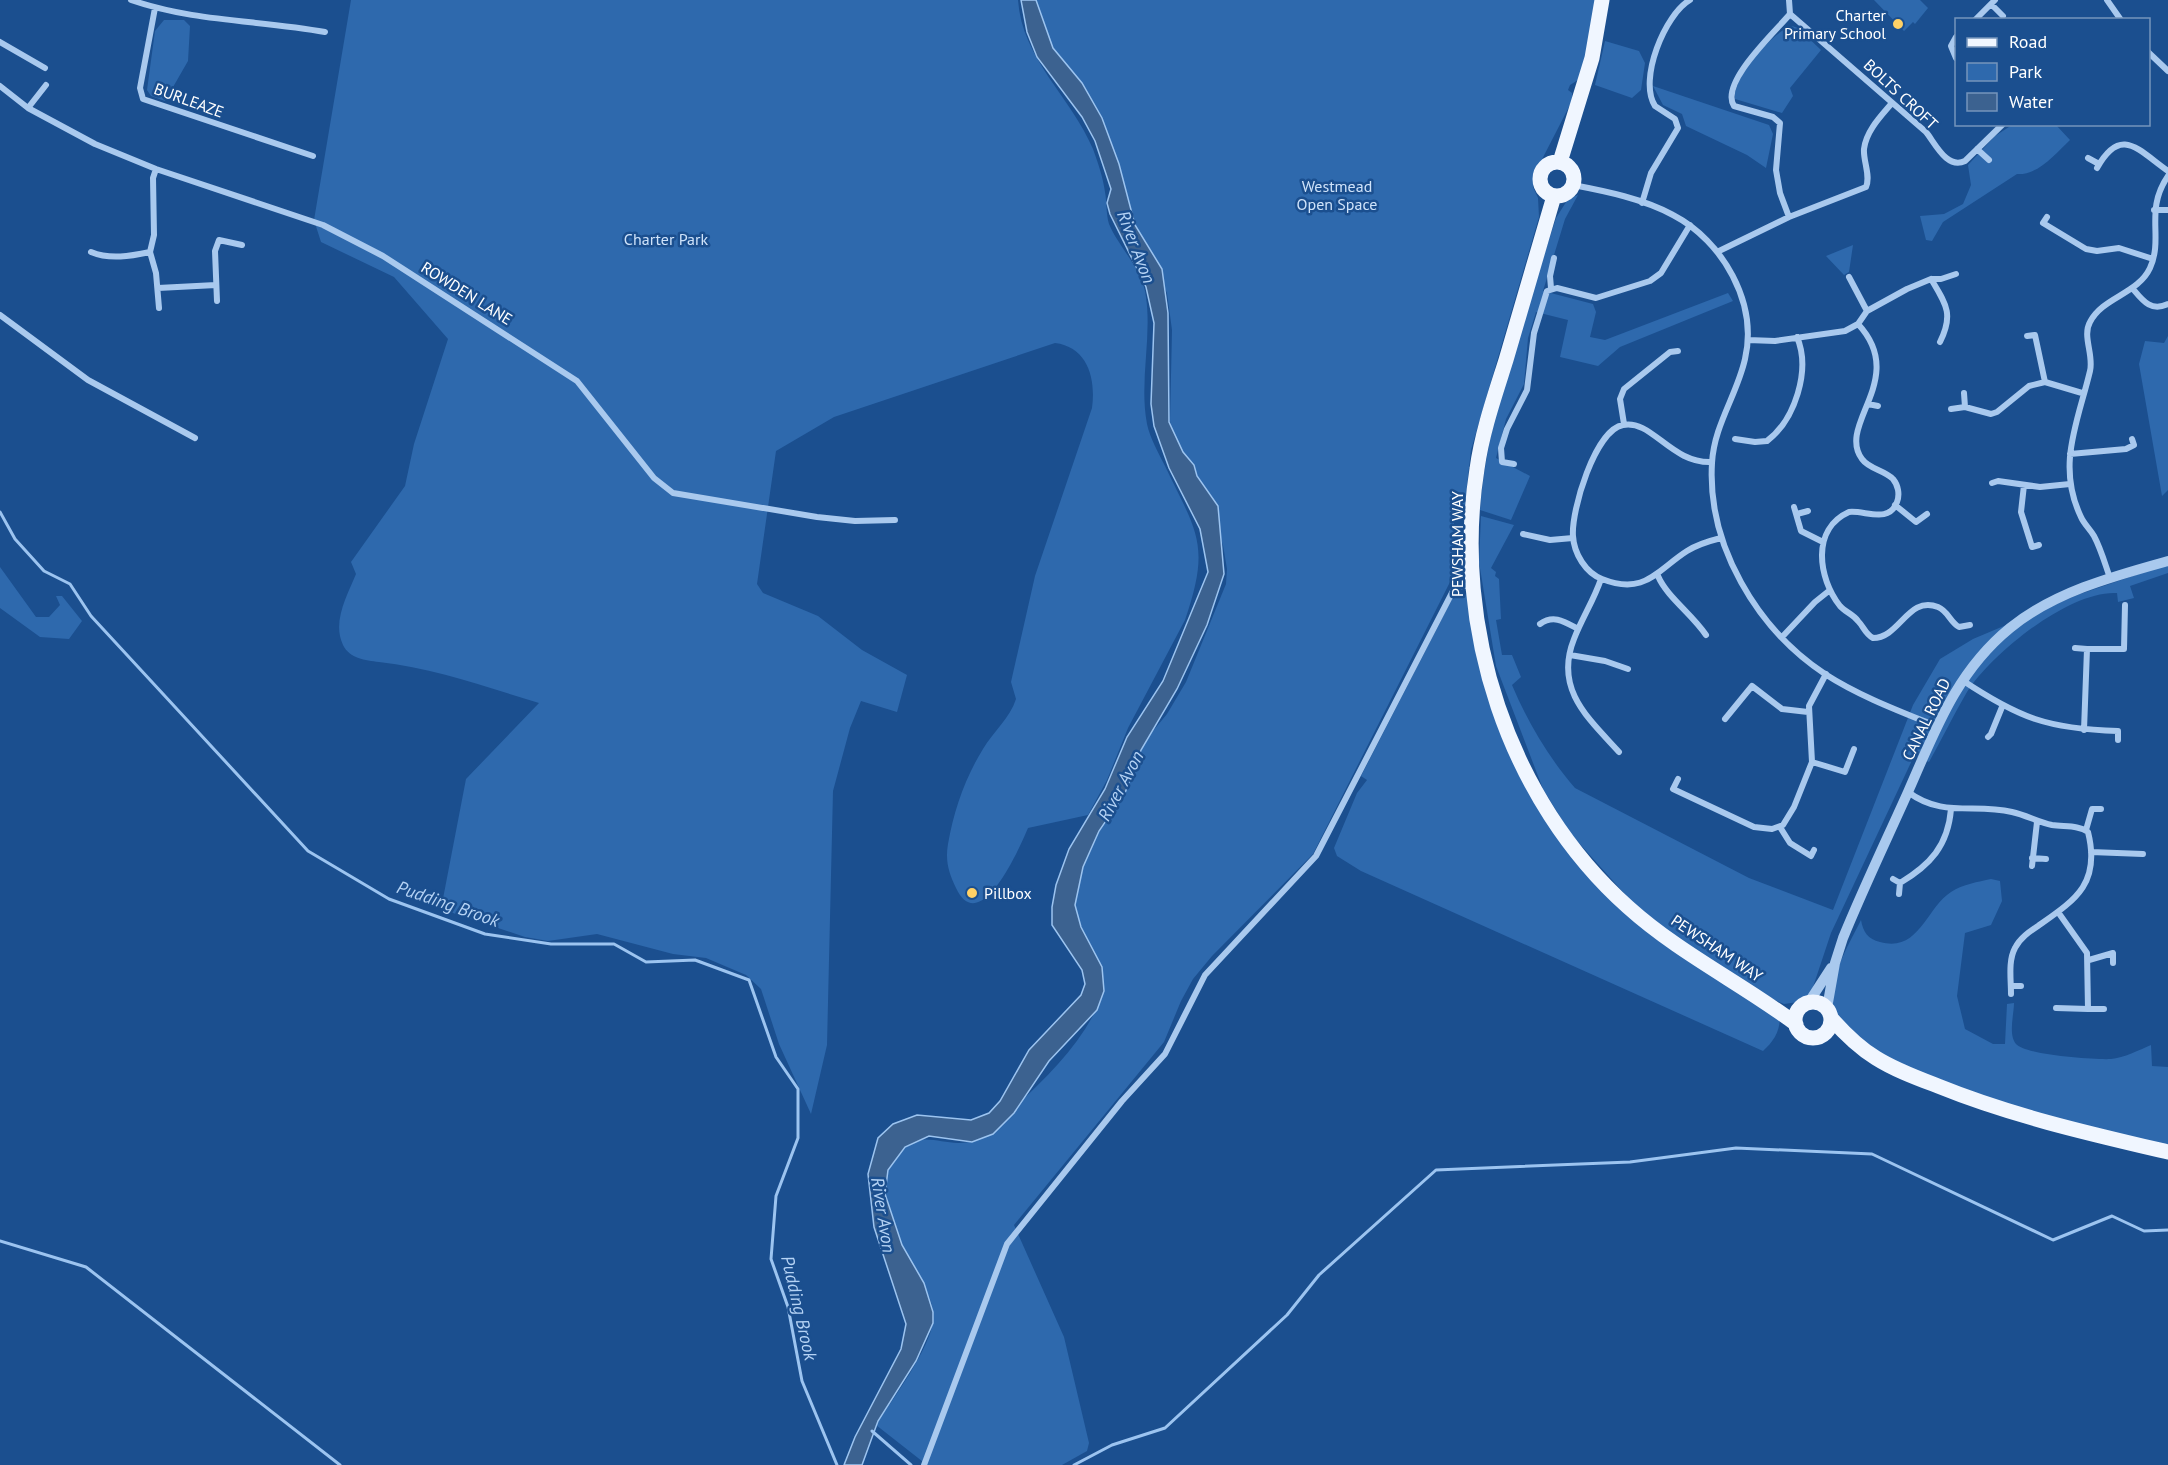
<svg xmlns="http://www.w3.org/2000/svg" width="2168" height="1465" viewBox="0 0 2168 1465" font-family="'PT Sans',sans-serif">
	<rect width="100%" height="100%" fill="#1b4f8f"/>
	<path fill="#2e69ad" d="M351,0H1018C1022,59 1071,97 1093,149C1098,163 1103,177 1105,192C1107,203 1106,214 1109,224C1119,248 1143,269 1146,297C1152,339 1139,381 1147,424C1150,438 1158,452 1165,466C1197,533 1211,544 1185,620L1128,728L1107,780L1088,815L1028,828C1020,847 980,939 956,888C949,874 945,861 948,844C954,810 965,778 983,749C993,732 1010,718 1016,699L1011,682L1035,576L1092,408C1096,379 1088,347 1055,343L834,417L776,451L757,584L763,593L818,616L862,650L907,675L897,712L861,701L850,728L833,791L827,1045L811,1114L779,1044L761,989L746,975L706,958L673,954L597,934L548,941L525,937L441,909L466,779L539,703C486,687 434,668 379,662C365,660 350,659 343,645C332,622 347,596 356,574L351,562L405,486L414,444L448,339L394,277L321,242L314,220Z
		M1035,0H1597L1590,42L1578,80L1570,85L1568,90L1572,93V101L1536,171L1533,187L1538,198L1539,217L1471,450L1464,512L1454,520V532L1462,540L1461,574L1451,580L1313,854L1212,956L1193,979L1181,1001L1164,1042L1014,1225L1064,1337L1089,1443L1087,1451L1062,1465H927L876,1425C892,1400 930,1349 933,1321C936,1300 920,1281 910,1263C899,1242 876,1191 889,1168C918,1115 943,1156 980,1138C988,1134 997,1123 1004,1117C1039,1085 1077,1050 1098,1006L1066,893L1076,861L1111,816L1134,754L1167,714L1186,682L1226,584L1227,569L1223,545L1211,514L1174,440L1170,421L1172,330L1167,293L1061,67L1037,11Z
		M1874,0H1920L1928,8L1915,24L1913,22L1904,31Z
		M164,20H184L190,26L188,61L165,101L151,96L147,90L155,31Z
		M1792,26L1798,28L1821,50L1790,88L1793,96L1782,113L1735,99C1732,78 1773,31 1792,26Z
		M1605,41L1639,51L1645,63L1641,90L1632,98L1595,85Z
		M1653,86L1769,125L1773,134L1766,168L1747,155L1686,126L1682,114L1663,105Z
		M2012,125H2056L2070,140C2055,154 2039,175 2017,174L1943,222L1932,241L1926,240L1920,216L1944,214L1963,204L1971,185L1968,165L1995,136Z
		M1578,195L1565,219L1543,291L1593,304L1596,312L1590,337L1605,340L1728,293L1733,301L1620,347L1598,366L1560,357L1568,320L1536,312L1528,338L1524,384L1506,419L1496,458L1530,476L1511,520L1480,510C1488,410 1526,313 1556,218L1568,199Z
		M1853,245L1849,272L1844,275L1826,256Z
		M2168,336V490L2162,496L2139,364L2145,341L2164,343Z
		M1481,516L1514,525L1491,568L1496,572L1495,576L1499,579L1501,619L1496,620L1502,655H1512L1521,677L1512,685C1528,723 1549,758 1575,788L1749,878L1833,910L1913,705L1940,659L1973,639L2080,594L2168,564V573L2130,586L2134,598L2118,602L2117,593C2070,590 1992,653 1967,692C1954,714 1942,739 1929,762L1914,756L1831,933L1811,993L1798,1002L1784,1004L1767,997L1676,938L1631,901L1570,833L1543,789L1496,666L1479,562Z
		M0,567L36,617H49L60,605L56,596H62L82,621L69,639L40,637L0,608Z
		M1467,594L1505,741L1601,885L1780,1019C1779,1033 1773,1042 1763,1051L1361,871L1337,856L1334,848L1357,793L1367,780L1361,776L1452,599Z
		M1991,879L2000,881L2002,901L1991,925L1965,933L1957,996L1965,1029L1993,1044H2005L2007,1004L2014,1003C2014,1014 2008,1035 2016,1044C2025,1055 2096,1060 2111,1059C2124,1058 2139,1050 2151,1045L2152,1066L2168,1067V1147C2091,1128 2015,1110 1941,1080C1905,1066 1871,1054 1845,1024C1841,1019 1835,1015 1834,1009C1825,984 1850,942 1861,920C1863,932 1868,939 1880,942C1919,953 1926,908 1951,892C1963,884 1978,882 1991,879Z"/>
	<path fill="#3c6290" stroke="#9cc4f0" stroke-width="1.5" d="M1021,0H1036L1053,48L1082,83L1102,118L1119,164L1135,225L1162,269L1168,313L1169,422L1183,452L1194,465L1197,476L1218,506L1224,574L1207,625L1177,689L1141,750L1125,793L1099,831L1083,867L1075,905L1081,927L1102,967L1104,991L1097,1010L1049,1061L1014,1113L993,1134L972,1142L929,1136L905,1147L888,1170L885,1194L902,1245L924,1283L933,1312V1323L916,1361L878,1421L862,1465H844L855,1437L901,1349L906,1324L874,1227L868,1174L878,1138L893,1124L917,1115L971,1120L989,1113L1000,1101L1029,1050L1081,995L1085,984L1082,970L1052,925V907L1056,885L1069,849L1105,789L1127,737L1163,681L1208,572L1200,529L1169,468L1154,426L1151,404L1154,323L1146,287L1110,214L1107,203L1111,189L1095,141L1082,117L1037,57L1027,32Z"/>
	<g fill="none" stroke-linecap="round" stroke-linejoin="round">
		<path stroke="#9cc4f0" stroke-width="3" d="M0,512L15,539L44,571L70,584L91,616L308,851L389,899L485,934L551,944H614L646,962L695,960L749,980L776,1057L798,1089V1138L776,1196L771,1259L788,1307L802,1381L837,1465
			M0,1241L86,1267L340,1465
			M872,1431L911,1465
			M1074,1465L1112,1445L1165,1428L1287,1315L1319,1275L1436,1170L1630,1162L1736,1148L1872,1154L2053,1240L2112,1216L2144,1231L2168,1230"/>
		<path stroke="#a9c9ee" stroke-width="6" d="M131,0C194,22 260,20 325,32
			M1789,0L1790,14L1926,132C1935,143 1947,170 1965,161L2003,124
			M2107,0L2121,20
			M1991,4L2003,16
			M155,8L140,88L143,99L313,156
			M1975,20L1995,0
			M1956,37L1951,46L1956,58
			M0,42L45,68
			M2148,52L2168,71
			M0,86L28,108L95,144L156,169L323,225L383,256L577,381L654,478L673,493L817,517L855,521L895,520
			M28,108L46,85
			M1977,149L1989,160
			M2088,158L2099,164
			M2097,168C2121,125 2138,150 2168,171
			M1573,185C1605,191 1644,199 1673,215C1723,241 1758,303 1745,359C1737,395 1714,425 1712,463C1707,545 1757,629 1825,674C1859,696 1899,711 1936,726
			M1642,203L1651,173L1678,128L1675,119L1655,106C1638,80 1665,14 1690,0
			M2154,210H2168
			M1789,217L1780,193L1776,170L1780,123L1773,117L1734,106C1719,83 1776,31 1790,14
			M2047,217L2043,223L2086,249L2097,251L2119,248L2153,259
			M91,252C110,260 131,256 150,252L154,235L153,178L156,169
			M150,252L156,273L159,308
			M1717,252L1789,217L1866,187C1871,176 1863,161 1864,149C1866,131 1881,116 1892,103
			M1849,277L1867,311
			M1931,279C1946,304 1954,314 1940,342
			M158,288L216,285
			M1551,288L1550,276L1554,258
			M2133,289C2143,301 2151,312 2168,304
			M217,301L215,251L219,240L242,245
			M0,315L88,380L195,438
			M1858,324C1909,379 1836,424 1862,459C1869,469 1884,470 1893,479C1898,485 1900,494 1897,502C1889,524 1865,510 1849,512C1811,529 1818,578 1840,606C1845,612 1853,614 1858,621C1864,627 1865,634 1873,638C1900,638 1908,595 1938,607C1948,611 1950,622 1959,627L1970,625
			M2027,336L2035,335L2045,382L2082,393
			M1748,340L1775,341L1845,331L1858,324L1867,311L1907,289L1931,279H1941L1956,274
			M1964,393L1965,407
			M1868,404L1878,406
			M1951,409L1965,407L1991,414L1997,412L2029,386L2045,382
			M1624,424L1620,399L1624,389L1670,352L1678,351
			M1735,439L1755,442L1767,441C1795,420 1811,370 1797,337
			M2070,454L2126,449L2134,445L2132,439
			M1712,462C1671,464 1652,419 1623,425C1595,430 1571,511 1573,536C1574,554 1586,573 1602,579C1645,596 1657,570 1687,551C1698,544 1709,541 1721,538
			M1514,464L1502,462L1501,448L1507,429L1527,390L1534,333L1547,291L1557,288L1596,298L1650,281L1661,273L1690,225
			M1992,483L1998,481L2040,487L2070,484
			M2024,485L2021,512L2032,547L2039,545
			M1895,505L1916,522L1927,514
			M1794,507L1801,531L1823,542
			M1797,514L1808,511
			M1523,534L1550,540L1573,538
			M1658,576C1667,597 1692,614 1706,635
			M2110,578C2105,564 2101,549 2094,536C2090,529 2084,524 2081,517C2056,465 2078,422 2090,371C2094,355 2082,336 2090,322C2103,297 2138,294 2150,268C2164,237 2144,211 2168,176
			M1601,579C1594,600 1582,618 1574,639C1554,689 1588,718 1619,752
			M1540,624C1554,614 1565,622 1578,629
			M1783,636L1815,602L1830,590
			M2075,648L2087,649
			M1570,655L1605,661L1628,669
			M1962,680C2019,718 2048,729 2118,731V740
			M1725,719L1752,686L1782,709L1808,712
			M2084,730L2087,649H2124L2125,605
			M1988,737L1991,734L2002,707
			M1812,762L1845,772L1854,749
			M1678,779L1673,789L1754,827L1772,829L1783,825L1794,807L1812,762L1809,706L1826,674
			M1908,792C1943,818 1974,803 2012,812C2026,815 2038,822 2052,825C2064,827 2079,825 2088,832C2101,884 2075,900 2038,926C2029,932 2020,938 2015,948C2008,961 2011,979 2011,994
			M1780,827L1790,843L1811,856L1814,850
			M2086,830L2092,809H2101
			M2091,852L2143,854
			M2032,858L2046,859
			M2032,866L2037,822
			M1893,879L1900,883C1930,865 1948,846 1951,809
			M1899,894L1900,883
			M2058,912L2087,953L2088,1009H2104
			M2089,960L2113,953V963
			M2011,986H2021
			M2056,1008L2088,1009
			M924,1465L1007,1244L1122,1101L1165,1054L1205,975L1316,856L1455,587L1471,585"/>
		<path stroke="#a9c9ee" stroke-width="10" d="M1809,1002L1831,968
			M1827,1008L1835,963L1843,938C1863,889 1886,841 1908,792C1935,731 1956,672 2010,628C2054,592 2114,576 2168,561"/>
		<path stroke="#f0f6ff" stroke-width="15" d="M1540 179a17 17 0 1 1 34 0a17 17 0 1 1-34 0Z
			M1560,162L1592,58L1602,0
			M1554,196C1538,251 1522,306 1506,360C1495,395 1482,432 1477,469C1452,626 1508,800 1628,907C1679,953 1741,983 1796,1024
			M1795 1020a18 18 0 1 1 36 0a18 18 0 1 1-36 0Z
			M1831,1018C1845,1034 1858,1047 1876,1058C1895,1070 1917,1078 1938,1086C2012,1116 2091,1134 2168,1152"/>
	</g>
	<g fill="#ffd166" stroke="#1b4f8f" stroke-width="2">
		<circle cx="1898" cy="24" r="6"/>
		<circle cx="972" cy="893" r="6"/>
	</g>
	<g text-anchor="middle" stroke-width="5" stroke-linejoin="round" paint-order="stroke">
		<g font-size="16" fill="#fff" stroke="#1b4f8f" text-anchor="end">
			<text x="1886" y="21">Charter<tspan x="1886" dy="18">Primary School</tspan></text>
			<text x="984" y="899" text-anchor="start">Pillbox</text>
		</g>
		<g font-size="16" fill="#fff" stroke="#1b4f8f">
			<text transform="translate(1901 94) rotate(43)" y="6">BOLTS CROFT</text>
			<text transform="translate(189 100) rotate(20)" y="6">BURLEAZE</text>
			<text transform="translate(467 293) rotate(32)" y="6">ROWDEN LANE</text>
			<text transform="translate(1457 544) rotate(-90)" y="6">PEWSHAM WAY</text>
			<text transform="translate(1926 719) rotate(-64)" y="6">CANAL ROAD</text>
			<text transform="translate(1717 948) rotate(34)" y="6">PEWSHAM WAY</text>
		</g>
		<g font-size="16" fill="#cfe3fa" stroke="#1b4f8f">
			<text x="1337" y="192">Westmead<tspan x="1337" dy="18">Open Space</tspan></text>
			<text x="666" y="245">Charter Park</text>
		</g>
		<g font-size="18" font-style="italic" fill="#b5d3f5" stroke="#1b4f8f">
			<text transform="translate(1136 247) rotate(69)" y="6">River Avon</text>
			<text transform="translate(1121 786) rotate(-62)" y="6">River Avon</text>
			<text transform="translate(448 904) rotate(19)" y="6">Pudding Brook</text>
			<text transform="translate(883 1215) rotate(81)" y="6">River Avon</text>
			<text transform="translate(799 1308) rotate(77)" y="6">Pudding Brook</text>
		</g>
	</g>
	<rect x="1955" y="18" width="195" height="108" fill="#1b4f8f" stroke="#7695bc" stroke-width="1.5"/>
	<rect x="1967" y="38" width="30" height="9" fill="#f0f6ff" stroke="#7695bc" stroke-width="1.5"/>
	<text x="2009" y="48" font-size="18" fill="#ffffff">Road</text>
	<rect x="1967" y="63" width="30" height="18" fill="#2e69ad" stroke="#7695bc" stroke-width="1.5"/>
	<text x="2009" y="78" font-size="18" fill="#ffffff">Park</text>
	<rect x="1967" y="93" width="30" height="18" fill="#3c6290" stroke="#7695bc" stroke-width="1.5"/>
	<text x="2009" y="108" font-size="18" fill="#ffffff">Water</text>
</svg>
